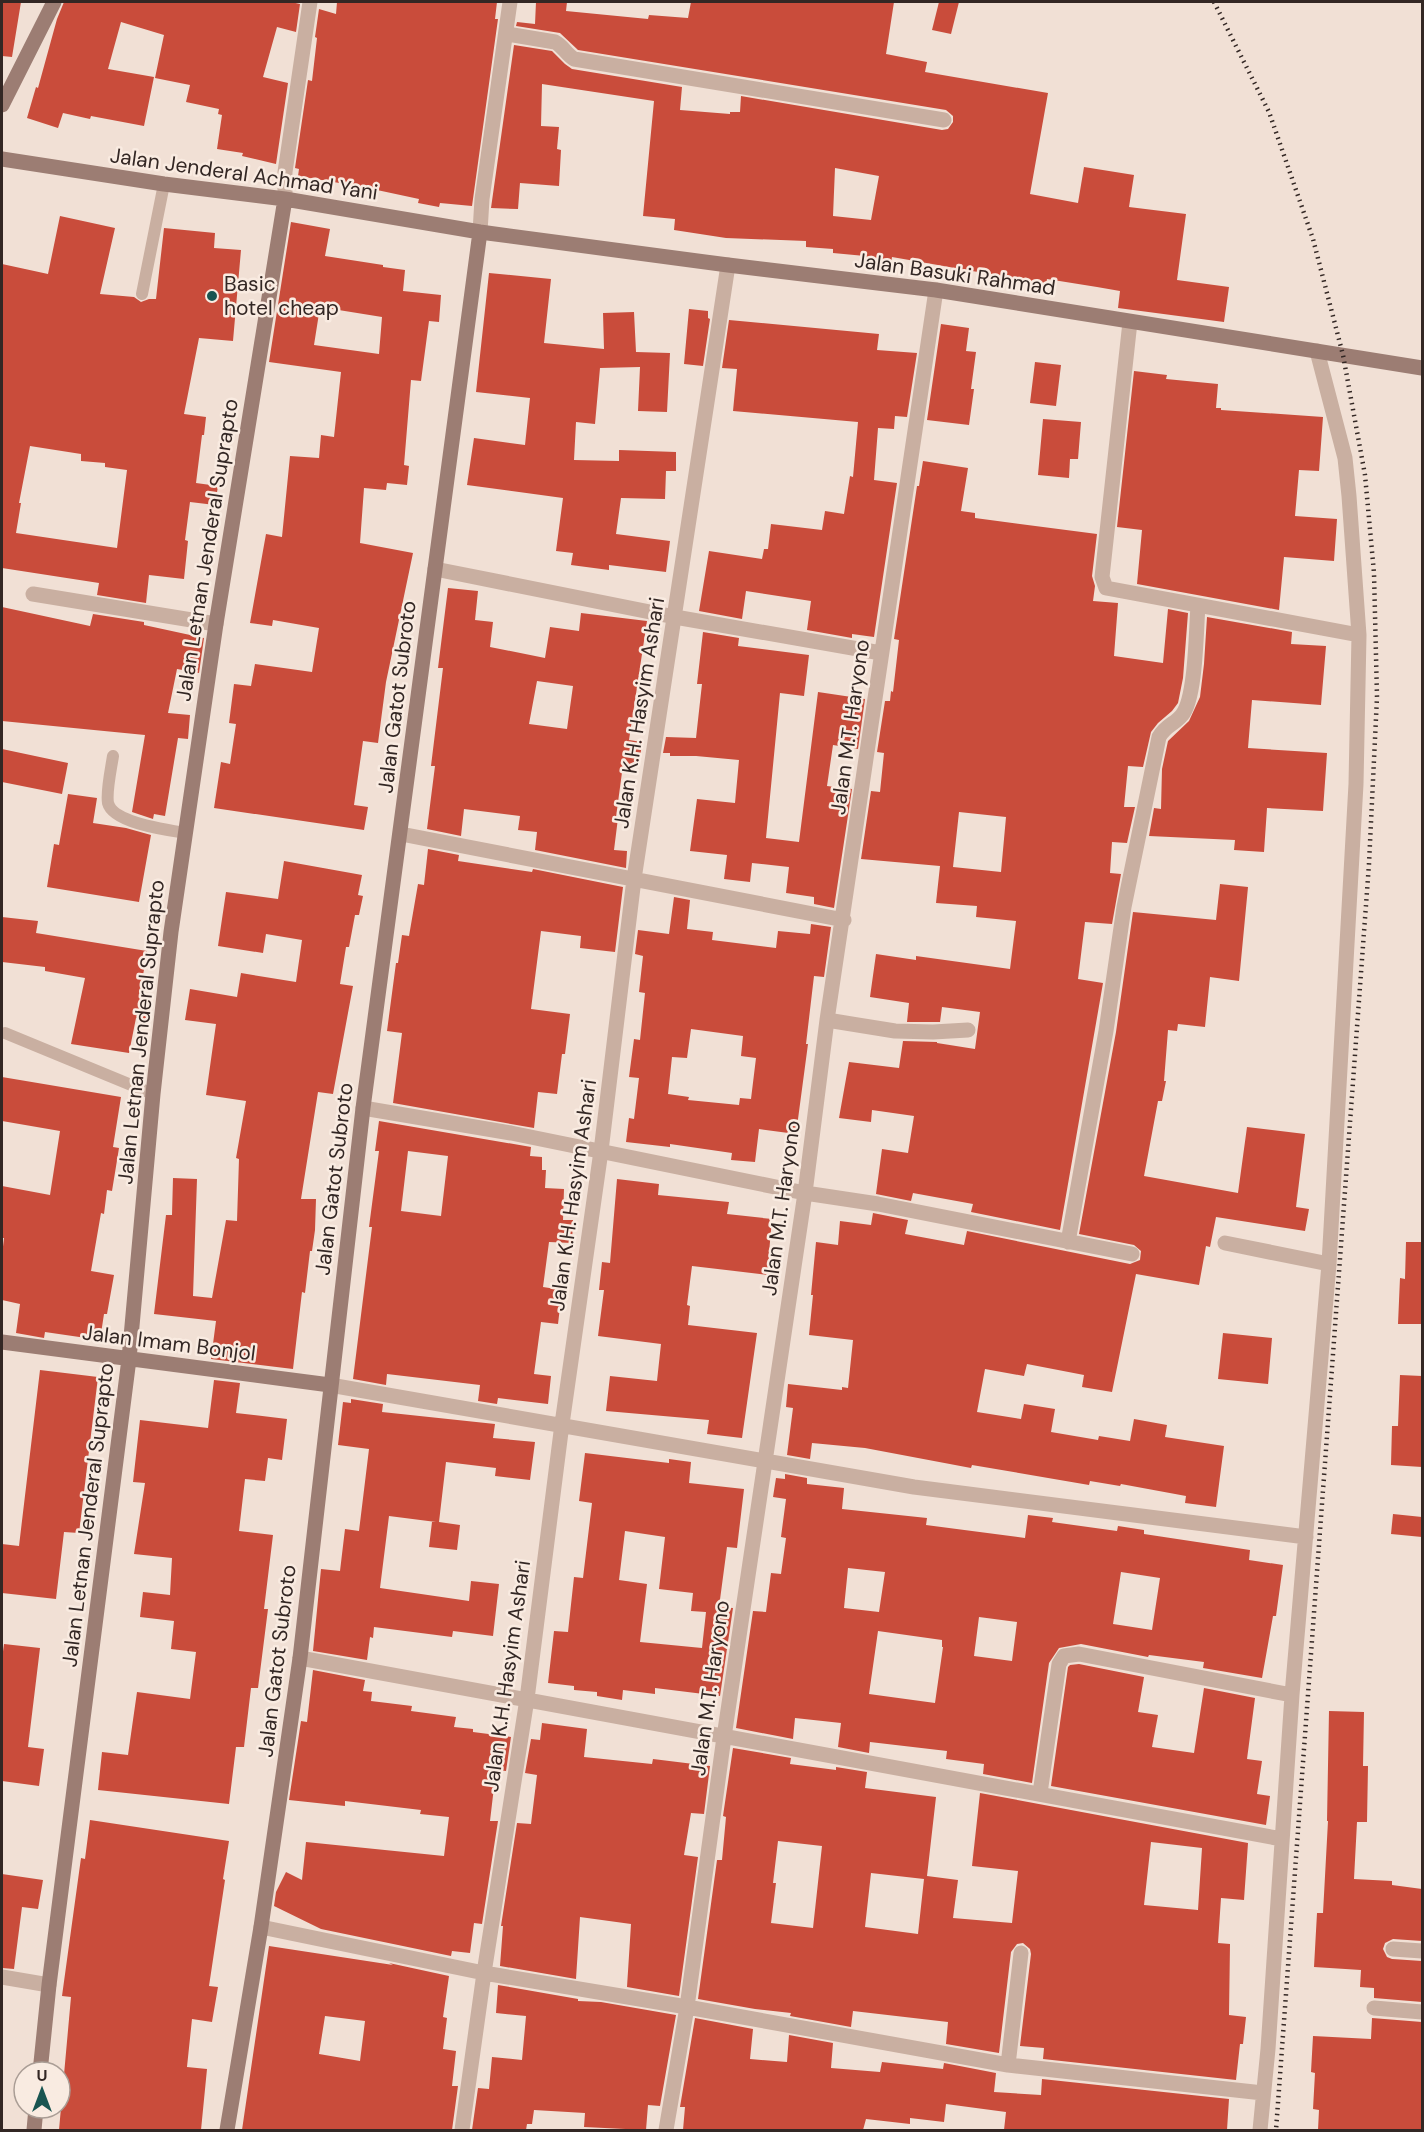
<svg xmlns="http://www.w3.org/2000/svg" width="1424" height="2132" viewBox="0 0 1424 2132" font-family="'DM Sans',sans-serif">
	<rect width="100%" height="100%" fill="#f1e0d5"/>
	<path fill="#c94c3b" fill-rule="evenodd" d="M2,2H21L12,57L2,56Z
		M64,2H291L300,4L296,32L277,27L263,77L288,83L276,164L242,156L243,153L217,149L222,115L218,114L219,109L186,102L190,85L155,78L164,35L121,22L108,69L154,77L144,126L91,116L90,119L63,113L58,128L27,118L36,87L38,88L57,19Z
		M337,2H497L495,19H498L472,206L440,203L439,207L418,203L419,199L363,187L298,176L299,169L295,168L308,80L312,81L317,38L315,37L319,9L336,14Z
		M536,2H567L566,11L648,19L649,15L688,18L691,2H894L886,54L927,62L925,72L1048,93L1030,194L1078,203L1084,167L1134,175L1129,207L1186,214L1177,280L1229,287L1224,322L1118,308L1120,291L1097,287L1047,279L1046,284L892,257L891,264L864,259L865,256L833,253V249L806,247V241L726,238L674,230L675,219L643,216L654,101L542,84L541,126L559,127L557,149L561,150L559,186L520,183L518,209L491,208L514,45L552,51L565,64L572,69L682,87L680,110L730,114V112H740L741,96L942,130L948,129L953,122V116L946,110L578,50L560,33L516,26L517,22L535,24ZM835,168L879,176L871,220L833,216Z
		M939,2H959L951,34L932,30Z
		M60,216L115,228L100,294L134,297L141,302L149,299H156L164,228L215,233L214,248L241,250L233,341L199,338L184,414L206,417L204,435H202L196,483L218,486L215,505L190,502L185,540L188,541L184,579L149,575L146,603L97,595L99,583L2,568V264L48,274ZM30,446L81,454V461L105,463V467L127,470L117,548L16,533L21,503H19Z
		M291,222L330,229L325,256L383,265V267L405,270L403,291L441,295L439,322L429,321L421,381L411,380L404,465L409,466L407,485L387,483L386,490L364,488L360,543L413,553L386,682L378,743L363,741L354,805L368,807L364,830L214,808L221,762L230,764L236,724L229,723L234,684L251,686L255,664L312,672L319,628L273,620L272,626L250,623L266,534L282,537L290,456L319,458L321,435L334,437L341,372L269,362ZM320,307L382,317L379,354L314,345Z
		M489,273L551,279L544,343L604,349L603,313L634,312L636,352L670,353L667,412L638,411L640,367L600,368L595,424L576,422L574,460L619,461V450L676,452V471H666L665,499L621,498L616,534L670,541L666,572L609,565V570L571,565L573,553L556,551L563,498L467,485L474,438L525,445L530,398L476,392Z
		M689,309L708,311V318L710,319L703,366L684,364Z
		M729,320L879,334L877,350L917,353L907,417L895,416L894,429L878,428L874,480L897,483L874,637L852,634V638L807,630L811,601L746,591L742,619L699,611L709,551L762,559L764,549H768L771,524L822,530L825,511L844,514L850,476L853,477L858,422L733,411L737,369L722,368Z
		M941,324L969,328L966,351L976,352L971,389H974L969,425L927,420Z
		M1035,362L1061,365L1056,406L1030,403Z
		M1134,371L1167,375L1166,379L1218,384L1216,408H1221V410L1323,417L1319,471L1299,470L1295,516L1337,519L1334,561L1284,557L1279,610L1137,584L1142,530L1117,527Z
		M1043,419L1081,422L1078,459H1070L1069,478L1038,475Z
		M923,461L968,468L961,511L975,513V518L1097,534L1092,576L1095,586L1093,601L1118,603L1114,656L1163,663L1168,609L1188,613L1183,678L1178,703L1172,711L1158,723L1151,732L1143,767L1128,766L1124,807H1135L1127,843L1112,842L1110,873L1121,874L1112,924L1085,922L1078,979L1103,983L1060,1230L971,1212L973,1204L913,1193L911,1201L876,1194L882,1149L908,1153L914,1116L872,1110L871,1122L839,1118L849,1062L899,1068L903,1041L937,1042V1043L975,1049L980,1012L942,1007L940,1022H907L909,1003L870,997L876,954L916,960V956L1010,969L1016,921L976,917L977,906L936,903L940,866L861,859L871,791L880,792L884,753L877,752L885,701H890L891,691L893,692L899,640L894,639L917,486H919ZM959,812L1006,817L1001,872L953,867Z
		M448,588L478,591L475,620L493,622L490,647L545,658L550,627L579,631L581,613L647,621L629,740L642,742L639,767L623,765L616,817L618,818L614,850L627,851L626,868L535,850L537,832L518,830L520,816L464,809L461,836L427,829L435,766H431L443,668H438ZM537,681L573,686L567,729L529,724Z
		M2,607L90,626L93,614L144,622V625L204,638L199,673L177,669L168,713L190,715L188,739L178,738L165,816L154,814L153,819L132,812L145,735L2,721Z
		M1207,617L1292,632L1291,644L1326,646L1321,705L1252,700L1248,748L1327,753L1323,811L1267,808L1264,852L1234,850L1235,840L1149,836L1154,808L1161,809L1162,769L1168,741L1189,721L1200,697L1204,664Z
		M703,632L739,638L738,646L809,655L804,696L780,693L766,838L799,842L818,692L865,699L858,749L833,745L827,786L852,789L834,908L814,904V897L786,893L789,867L752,863L750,882L724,879L727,855L690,851L697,799L735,803L739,760L696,756H670V753H663L666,737L696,738L702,684H697Z
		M2,749L68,763L62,794L2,782Z
		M68,794L97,798L93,823L126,828L151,835L139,902L47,887L54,844L59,845Z
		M428,849L459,855L458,861L532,872L533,869L623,887L615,952L580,948L581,936L541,931L531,1009L570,1014L565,1054H562L557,1094L538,1092L534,1128L393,1103L402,1033L387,1031L396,963H398L402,935L409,936L418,884L424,885Z
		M284,861L362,875L358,895L363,896L359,915H355L349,947H346L340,984L353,986L333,1094L318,1092L301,1199H316L315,1230L312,1251H310L305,1293L302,1292L293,1369L211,1359L216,1321L154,1314L166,1215H172L173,1178L197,1179L193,1296L212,1298L226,1220L237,1221L239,1159L236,1158L246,1101L206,1095L216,1024L185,1020L190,989L237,997L241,973L296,982L302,940L266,934L263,953L218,946L226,892L278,899Z
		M1220,884L1248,887L1239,981L1210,977L1205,1027L1178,1024L1177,1031L1168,1030L1164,1081H1166L1162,1101H1158L1144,1176L1238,1193L1247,1127L1305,1134L1296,1207L1309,1209L1305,1231L1216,1217L1210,1247L1206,1246L1199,1285L1136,1274L1112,1392L1082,1387L1084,1375L1027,1364L1024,1376L985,1369L977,1412L1021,1419L1024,1404L1055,1409L1051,1432L1098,1440L1099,1436L1130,1441L1134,1419L1167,1425L1165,1437L1224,1446L1216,1507L1185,1503L1186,1496L1121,1484L1120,1486L1090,1481L1089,1485L972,1465L971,1468L865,1448L812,1443L810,1459L787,1455L793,1408L786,1407L788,1384L842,1390V1387L848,1388L853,1340L809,1335L813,1295H811L816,1242L838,1245L840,1221L871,1225L873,1213L908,1220L905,1234L964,1245L967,1231L1130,1264L1140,1260L1141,1251L1134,1245L1079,1234L1116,1032L1133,912L1216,920Z
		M674,897L690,900L687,929L713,932L712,940L776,948L778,931L810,934L811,924L831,927L824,977L814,976L806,1044H808L796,1134L759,1129L755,1162L731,1160L732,1153L670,1144V1147L626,1142L629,1118L634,1119L639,1078L629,1077L634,1039L640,1040L645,993L639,992L643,956L635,954L638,930L669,934ZM691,1029L743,1036L741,1056L756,1058L751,1099L740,1098L739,1105L688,1100L689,1097L668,1094L672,1057L687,1058Z
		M2,917L38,921L36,933L147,951L140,994L150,995L146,1020L136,1018L129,1053L71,1044L85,978L45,971V967L2,962Z
		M2,1077L121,1097L113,1147L119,1148L112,1191L107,1190L104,1214L101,1213L91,1271L114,1275L107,1314H104L100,1340L45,1332L44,1338L16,1333L20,1304L2,1300V1255L4,1238H2V1186L50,1195L60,1131L2,1121Z
		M379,1121L531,1147L530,1156L542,1157V1170H546L545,1188L564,1189L563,1220H573L572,1243L549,1242L543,1287L562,1290L558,1324L541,1322L534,1374L551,1376L548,1404L498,1398L497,1404L478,1401L480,1385L387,1374L386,1385L353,1379L372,1227H369L379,1151H375ZM408,1151L448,1156L441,1216L401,1211Z
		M617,1179L659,1184L658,1195L729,1202L727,1214L772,1219L769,1253H772L769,1275L692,1266L687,1305L690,1306L688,1325L757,1333L742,1438L707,1434L709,1420L606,1411L610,1376L657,1381L661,1344L598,1336L604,1290H599L602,1262L610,1263Z
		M1406,1242H1422V1324H1398L1400,1278L1405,1279Z
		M1223,1333L1272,1338L1268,1384L1218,1379Z
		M40,1370L98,1377L79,1533L64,1532L56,1599L2,1593V1544L19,1546Z
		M1400,1375L1422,1376V1467L1391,1465L1392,1426H1398Z
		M214,1380L240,1383L236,1413L287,1419L282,1460L268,1458L265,1481L245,1479L239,1531L273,1535L264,1609H268L258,1688H251L244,1747H236L229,1804L98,1790L102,1752L128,1755L137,1692L190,1699L196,1652L171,1649L174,1621L140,1617L143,1592L170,1595L172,1558L134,1554L145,1483L133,1482L140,1420L208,1428Z
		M351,1399L383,1404L382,1412L495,1424L493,1438L535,1442L530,1480L495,1476L496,1468L446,1462L439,1522L460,1525L457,1550L429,1547L432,1522H436L389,1516L380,1588L469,1601L471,1581L499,1584L493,1636L453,1631L452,1637L374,1627L373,1638L370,1637L367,1660L313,1651L321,1569L340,1571L345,1529L359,1531L369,1449L338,1445L343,1402L351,1403Z
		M585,1453L669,1463V1459L691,1462L689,1483L744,1489L737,1548L727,1547L719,1607L733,1608L720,1696L655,1688V1694L623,1690L622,1700L597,1696V1692L574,1690V1686L548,1683L554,1631L568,1632L574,1577L583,1578L592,1503L579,1501ZM625,1531L665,1537L659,1589L693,1593L691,1611L706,1612L702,1648L640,1642L647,1584L619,1580Z
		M785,1474L807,1478V1484L844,1488L842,1509L927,1518L926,1525L1025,1538L1028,1515L1053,1518L1052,1522L1117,1531L1118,1526L1144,1530V1534L1250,1550L1249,1560L1283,1565L1276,1616H1273L1262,1678L1203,1668L1204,1662L1149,1655L1148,1657L1081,1644L1059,1648L1049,1663L1032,1783L983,1774L984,1764L946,1759L947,1751L870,1742L869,1753L838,1747L841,1723L795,1718L793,1739L736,1728L753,1611L766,1612L771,1573L781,1574L786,1538L781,1537L786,1499L773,1497L776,1478L785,1479ZM848,1568L885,1572L879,1612L844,1608ZM1121,1572L1160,1578L1152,1630L1113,1624ZM979,1617L1017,1622L1012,1661L974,1656ZM878,1631L942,1640V1647H943L935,1703L869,1694Z
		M1393,1514L1422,1517V1537L1391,1534Z
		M4,1644L40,1648L28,1747L44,1749L39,1786L2,1781V1659Z
		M1079,1664L1144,1677L1138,1712L1158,1715L1152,1747L1194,1753L1204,1688L1255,1698L1247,1759L1262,1761L1257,1794L1270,1796L1266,1825L1051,1786L1068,1667L1070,1665Z
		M313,1670L365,1680L363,1691L372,1692L371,1701L412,1706L411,1711L456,1717L454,1727L473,1729V1732L511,1737L506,1771L496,1770L490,1821H498L482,1924L474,1923L470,1953L452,1951L451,1956L321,1929L274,1906L276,1892L286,1872L302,1880L306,1842L444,1856L449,1817L420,1814L421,1810L345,1801V1806L289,1800L301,1721L307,1722Z
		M1329,1711L1364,1712L1363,1766H1368L1367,1822H1357L1354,1879L1392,1881V1885L1422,1889V1941L1393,1939L1385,1943L1383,1949L1387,1957L1392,1959L1422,1961V2002L1374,1998V1988L1360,1987L1361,1970L1314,1967L1317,1913H1323L1328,1821H1327Z
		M542,1723L587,1729L584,1757L652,1764L653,1759L710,1766L704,1814L691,1813L684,1855L698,1857L679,1996L627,1987L631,1924L580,1917L576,1979L500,1966L503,1926H501L517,1823L531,1824L537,1775L525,1773L531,1739L540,1740Z
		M733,1748L791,1758L790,1764L836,1770V1767L867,1772L865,1788L936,1797L927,1876L958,1880L953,1918L1012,1923L1018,1871L972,1866L980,1793L1248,1843L1244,1900L1221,1898L1218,1943L1230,1944L1229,2015L1246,2017L1243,2044H1240L1236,2080L1043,2059L1044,2048L1020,2046L1031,1954L1030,1949L1023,1943L1017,1944L1011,1952L999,2053L946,2044L948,2022L853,2011L851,2027L790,2016L791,2013L755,2009L698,1999L717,1860H722L726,1817L723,1816ZM778,1841L822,1846L813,1928L771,1923L776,1883H773ZM1151,1842L1202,1848L1198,1910L1144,1905ZM871,1873L924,1879L918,1934L865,1927Z
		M90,1820L229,1841L223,1879L225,1880L209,1986L218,1987L212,2022L192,2019L187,2067L207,2069L201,2130H59L71,1997L62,1996L81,1858L85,1859Z
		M2,1874L43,1880L38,1909L22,1907L14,1969L2,1968Z
		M269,1946L393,1965L389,1963L449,1976L443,2017L447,2018L443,2049L456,2051L452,2086H458L452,2130H242ZM325,2016L365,2021L360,2061L319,2054Z
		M498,1985L578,1999V2001L601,2002L676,2015L660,2106L648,2105L646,2130L584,2127L585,2113L534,2110L532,2124H527L526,2130H472L478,2088L489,2089L492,2057L522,2060L526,2016L496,2013Z
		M695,2018L753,2029L750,2059L787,2062L789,2035L833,2043L831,2068L880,2072L882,2062L943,2069L944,2063L996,2073L994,2092L1041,2095L1042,2079L1229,2099L1227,2130H1004L1006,2112L946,2104L944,2122L910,2118V2124L866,2119L863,2130H683L685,2107H680Z
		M1372,2018L1422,2022V2130H1318L1319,2110L1313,2109L1315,2073L1311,2072L1313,2036L1371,2039Z"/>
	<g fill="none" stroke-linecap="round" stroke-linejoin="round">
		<path stroke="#c9afa1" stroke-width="12" d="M142,294L164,184
			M113,756C111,769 106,792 108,803C113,823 167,830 186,833
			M5,1033L153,1094"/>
		<path stroke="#c9afa1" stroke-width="15" d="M507,34L555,42C563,46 566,54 574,59L944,120
			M285,199V172L310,2
			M480,232L482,199L510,2
			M1130,322L1102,577L1106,588L1359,635
			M435,569L675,617L881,653
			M33,594L216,624
			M401,834L844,920
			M827,1020L895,1031L933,1032L968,1030
			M363,1108L511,1133L805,1193L878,1204L1132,1254
			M1068,1242L1106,1031L1124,907L1159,737C1166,725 1175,724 1182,715C1196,698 1196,630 1198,606
			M1225,1243L1329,1264L1356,784L1359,635L1349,496L1345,458L1317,351
			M330,1385L914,1487L1306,1537
			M300,1658L1282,1839
			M1040,1793L1059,1664L1064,1656L1079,1654L1292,1695
			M261,1927L484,1973L687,2007L1008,2065L1263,2093
			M1393,1949L1422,1951
			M2,1977L49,1985
			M1374,2008L1422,2012
			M1008,2065L1021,1953
			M462,2130L484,1973L527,1699L562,1424L601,1151L634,879L728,265
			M666,2130L687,2007L724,1737L805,1193L827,1020L936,290
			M1260,2130L1268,2049L1292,1695L1329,1264"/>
		<path stroke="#9c7d73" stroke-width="15" d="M2,105L54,2
			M2,159L164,184L285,199L480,232L728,265L936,290L1422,368
			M2,1342L330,1385
			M40,2072L49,1985L129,1359L153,1094L171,932L216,624L285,199
			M34,2130L36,2108
			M227,2130L261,1927L300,1658L363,1108L480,232"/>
		<path stroke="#332724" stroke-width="4.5" stroke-dasharray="1.5 4.5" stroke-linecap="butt" d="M1214,2L1269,112L1313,239L1343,355L1365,475L1374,573L1377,697L1369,864L1276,2130"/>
	</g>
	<circle fill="#195551" stroke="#f9ebe1" stroke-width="2" cx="212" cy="296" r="6"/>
	<g text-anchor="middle" stroke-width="5" stroke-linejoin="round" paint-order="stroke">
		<g font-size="21" fill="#332724" stroke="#f9ebe1">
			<text transform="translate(244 174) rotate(8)" y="7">Jalan Jenderal Achmad Yani</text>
			<text transform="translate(955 274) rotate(8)" y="7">Jalan Basuki Rahmad</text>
			<text transform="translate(207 550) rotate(-81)" y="7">Jalan Letnan Jenderal Suprapto</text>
			<text transform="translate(397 697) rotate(-83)" y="7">Jalan Gatot Subroto</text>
			<text transform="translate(639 713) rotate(-81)" y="7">Jalan K.H. Hasyim Ashari</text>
			<text transform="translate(850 727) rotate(-82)" y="7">Jalan M.T. Haryono</text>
			<text transform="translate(141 1032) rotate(-84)" y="7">Jalan Letnan Jenderal Suprapto</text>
			<text transform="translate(334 1179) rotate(-83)" y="7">Jalan Gatot Subroto</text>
			<text transform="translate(573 1195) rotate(-82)" y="7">Jalan K.H. Hasyim Ashari</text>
			<text transform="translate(781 1208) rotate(-82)" y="7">Jalan M.T. Haryono</text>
			<text transform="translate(169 1343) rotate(7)" y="7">Jalan Imam Bonjol</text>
			<text transform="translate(88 1515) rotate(-83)" y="7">Jalan Letnan Jenderal Suprapto</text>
			<text transform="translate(277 1661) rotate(-83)" y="7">Jalan Gatot Subroto</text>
			<text transform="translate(507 1676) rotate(-82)" y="7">Jalan K.H. Hasyim Ashari</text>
			<text transform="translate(710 1688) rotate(-82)" y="7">Jalan M.T. Haryono</text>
		</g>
		<g font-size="21" fill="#332724" stroke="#f9ebe1" text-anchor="start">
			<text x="224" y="291">Basic<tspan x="224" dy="24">hotel cheap</tspan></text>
		</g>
	</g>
	<rect width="1424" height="2132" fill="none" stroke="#332724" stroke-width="6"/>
	<g transform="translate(42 2090)"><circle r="28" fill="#f9ebe1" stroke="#aa9d95" stroke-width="1.5"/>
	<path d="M0-4.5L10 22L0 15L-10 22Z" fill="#195551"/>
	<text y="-9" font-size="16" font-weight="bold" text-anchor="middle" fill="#332724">U</text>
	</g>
</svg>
